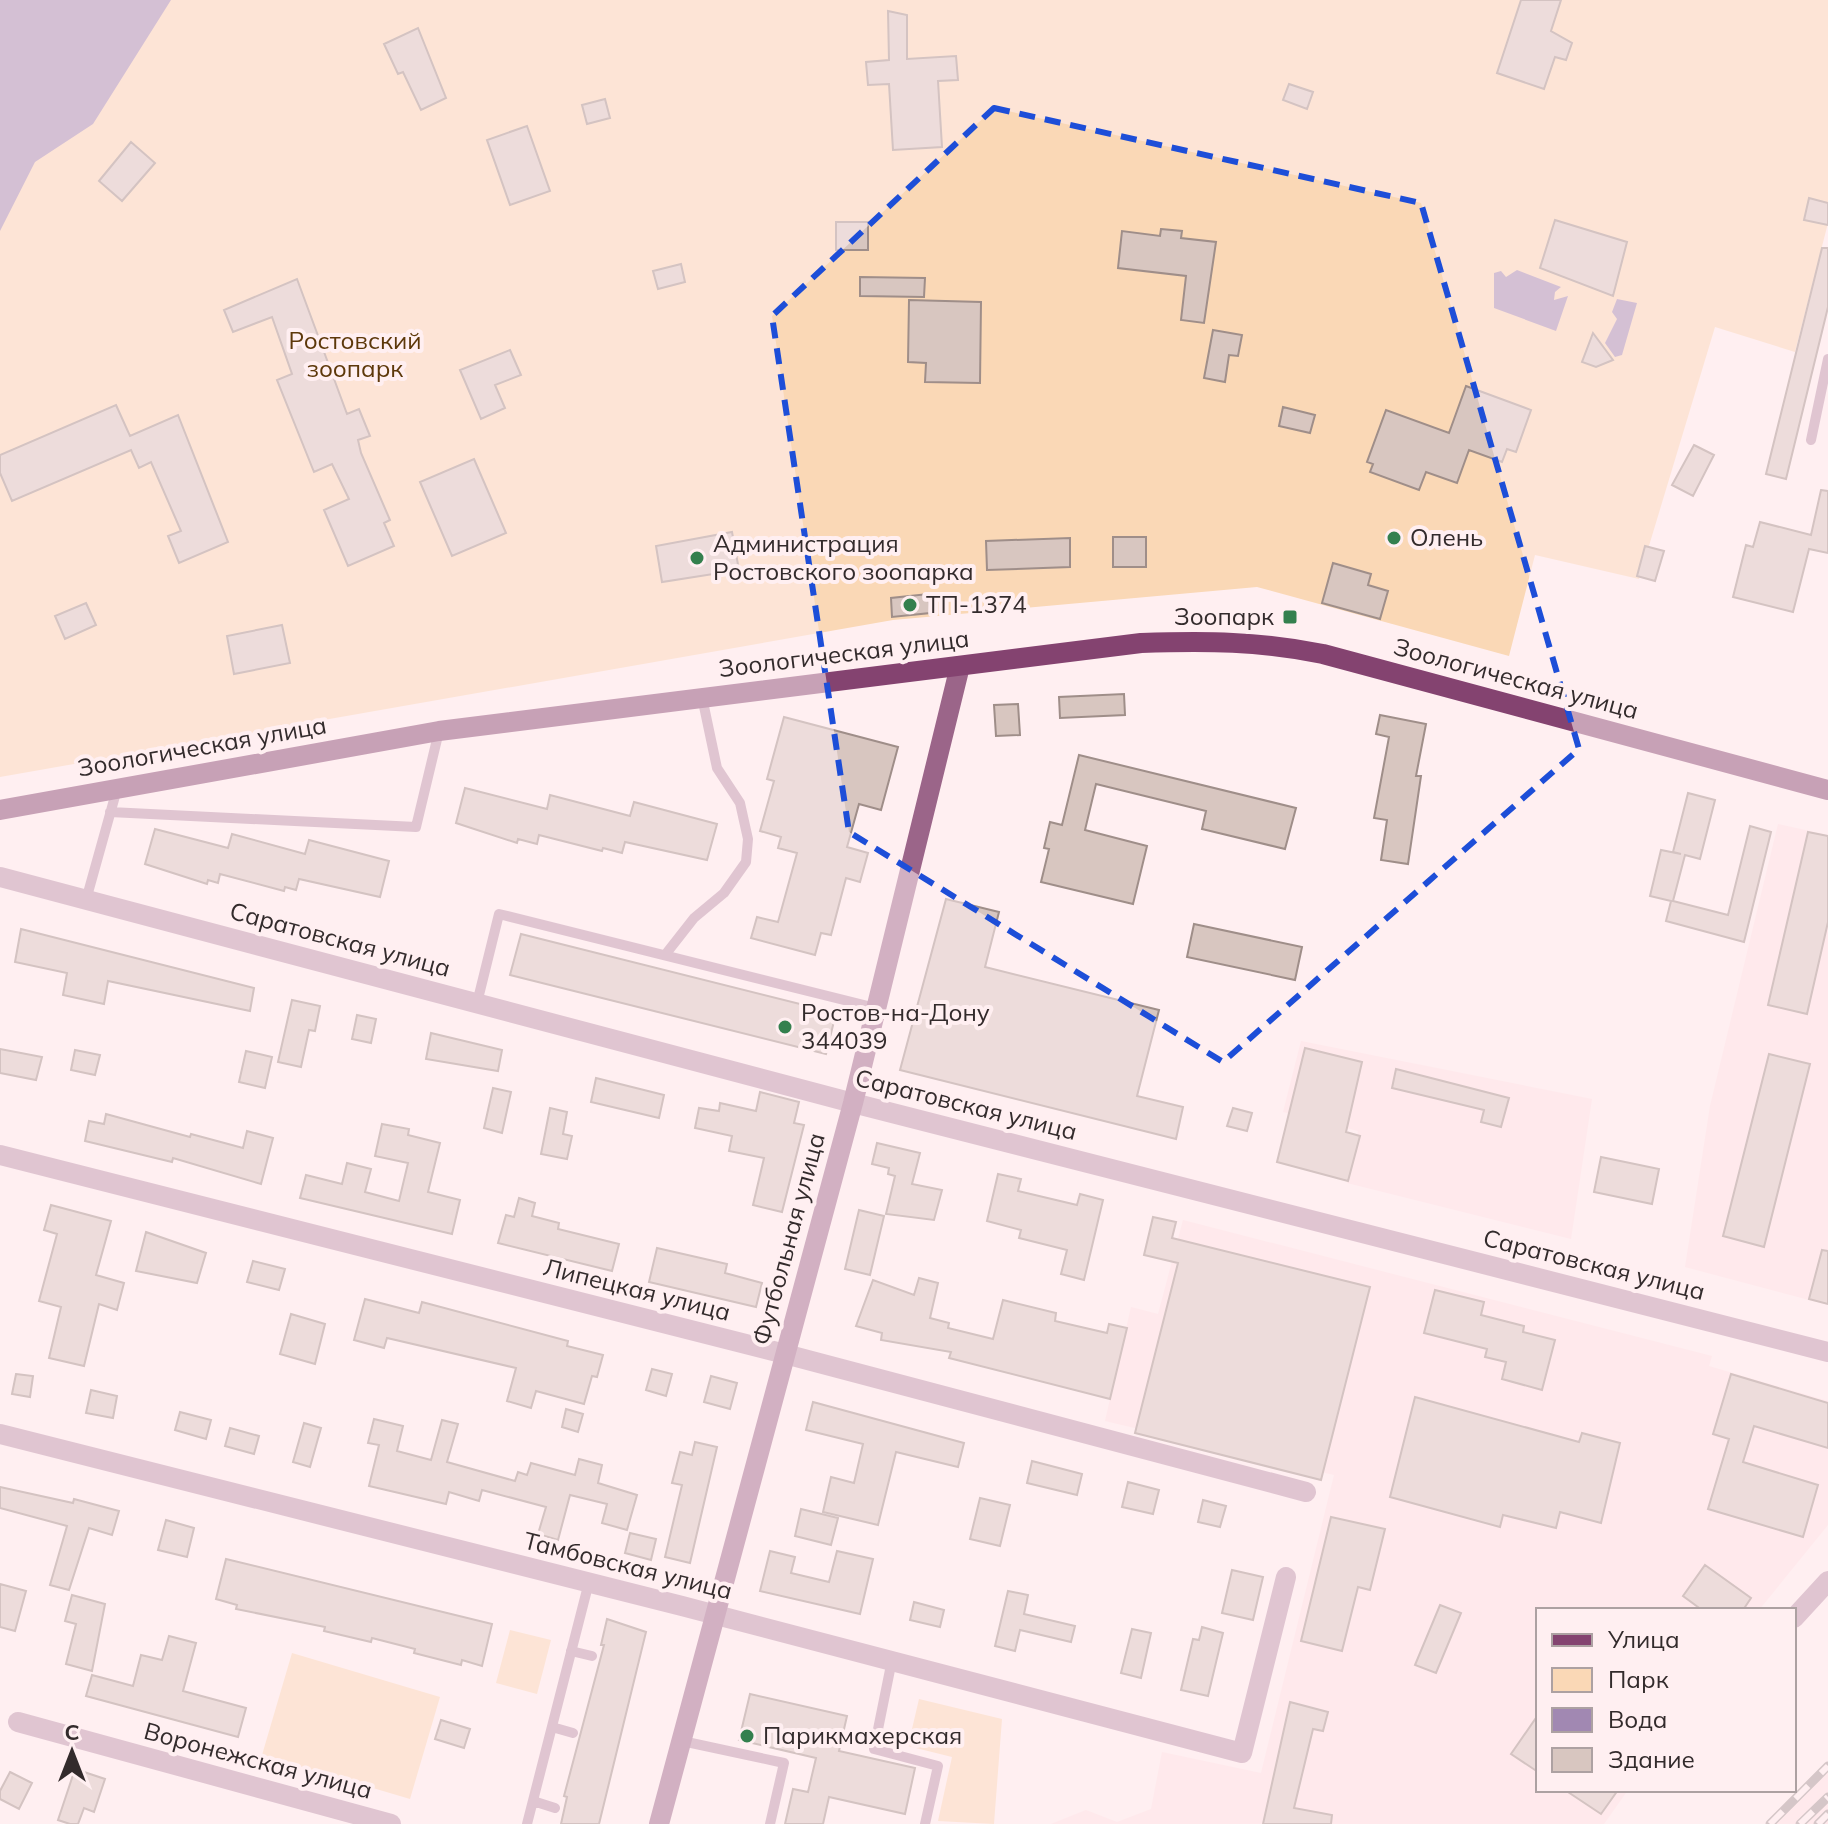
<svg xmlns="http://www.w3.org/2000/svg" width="1828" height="1824" viewBox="0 0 1828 1824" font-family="Mulish,sans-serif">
	<rect width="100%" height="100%" fill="#ffeff1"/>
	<path fill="#ffe2e6" d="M1778,824L1828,835V1305L1685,1267L1710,1106Z
		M1301,1041L1592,1099L1571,1239L1347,1183L1358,1131L1283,1112Z
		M1183,1220L1712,1356L1709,1366L1828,1401V1525L1759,1610H1538V1790H1628L1604,1824H1051L1086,1810L1117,1822L1151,1809L1162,1752L1261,1773L1334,1475L1105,1421L1131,1307L1158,1314Z
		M1828,1763V1824H1768Z"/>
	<path fill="#fad8b6" d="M0,0H1828V223L1795,352L1715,327L1639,579L1535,555L1509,656L1257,587L893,620L0,777Z
		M510,1630L551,1640L537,1694L496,1683Z
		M292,1653L440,1697L410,1799L262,1755Z
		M919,1699L1002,1719L994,1824L938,1821L952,1757L908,1746Z"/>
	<path fill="#a188b2" d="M0,0H171L93,124L35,162L0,231Z
		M1517,270L1561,287L1555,292L1554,300L1568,296L1556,331L1494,308V273L1501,271L1506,277Z
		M1617,299L1637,303L1622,355L1615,357L1605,343L1617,319L1612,312Z"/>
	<path fill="#d8c6c0" stroke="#9f8e89" stroke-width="2" d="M1521,0H1561L1551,31L1572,43L1566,60L1555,57L1544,89L1497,73Z
		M888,11L907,15V59L956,56L958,80L938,81L942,147L893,150L889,84L868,85L866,62L889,60Z
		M418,28L446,98L421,110L403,72L398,74L384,44Z
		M1289,84L1313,92L1307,109L1283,100Z
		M605,99L610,118L587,124L582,105Z
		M527,126L550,191L510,205L487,140Z
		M131,142L155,163L122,201L99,181Z
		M1809,198L1828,203V225L1804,220Z
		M1555,220L1627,242L1613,296L1540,268Z
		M836,222H868V250H836Z
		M1161,229L1182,231L1181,238L1216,242L1204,323L1181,320L1186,276L1118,268L1122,231L1160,236Z
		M1822,248H1828V307L1786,479L1766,474Z
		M681,264L685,282L658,289L653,271Z
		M860,277L925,278L924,297L860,296Z
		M297,279L347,414L359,409L370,436L358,440L361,453L390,520L384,523L394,546L348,566L324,510L349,499L332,464L314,472L277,380L292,374L272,317L233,332L224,310Z
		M909,300L981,302L980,383L925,382L926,363L908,362Z
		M1213,330L1242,335L1238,356L1229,355L1225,382L1204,378Z
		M1593,333L1613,360L1596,367L1582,362Z
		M510,350L521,375L495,385L505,408L481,419L460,370Z
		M1466,386L1531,410L1516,452L1507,449L1502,462L1469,450L1457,483L1426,472L1419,490L1370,472L1373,464L1367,462L1386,410L1449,433Z
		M116,405L130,436L178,415L228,542L179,563L168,536L181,531L151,462L139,468L131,450L12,501L0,473V455Z
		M1283,407L1315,415L1310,433L1279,426Z
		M1694,445L1714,455L1693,496L1672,485Z
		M474,459L506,533L452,556L420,482Z
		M1821,490L1828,491V553L1809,549L1793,612L1733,597L1746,545L1753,547L1760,522L1811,535Z
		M732,532L739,570L662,582L656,546Z
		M1113,537H1146V567H1113Z
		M1070,538V567L987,570L986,541Z
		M1645,546L1664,551L1655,581L1637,576Z
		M1333,563L1371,574L1368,585L1388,591L1380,619L1322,603Z
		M928,594L930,613L892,617L891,598Z
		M86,603L96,625L65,639L55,616Z
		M282,625L290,663L234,674L227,636Z
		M1124,694L1125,715L1060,718L1059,697Z
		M1018,704L1020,735L996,736L994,705Z
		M1380,715L1426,724L1416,776H1421L1408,864L1381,860L1387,820L1374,818L1389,737L1376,734Z
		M784,717L898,747L881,810L859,804L847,847L868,853L860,882L846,878L831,935L821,933L815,955L751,938L757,917L778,922L797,853L778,848L781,837L760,831L774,781L767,779Z
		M1079,755L1296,808L1285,849L1202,829L1206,811L1096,784L1085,830L1147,846L1133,904L1041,882L1049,849L1044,848L1050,822L1062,825Z
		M465,788L547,809L550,795L630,816L634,802L717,824L707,860L625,842L622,853L603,848L602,851L539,835L537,844L518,839L517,843L456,823Z
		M1688,793L1715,800L1700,859L1685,855L1673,901L1728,915L1750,826L1771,832L1744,942L1666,921L1671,901L1650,896L1661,850L1681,854L1673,852Z
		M155,829L228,848L232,834L305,854L309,840L389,861L380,897L299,879L296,890L285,887L284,891L220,874L218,883L208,880L207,884L145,864Z
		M1808,832L1828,836V922L1807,1014L1768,1005Z
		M946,899L999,912L985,967L1159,1010L1137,1096L1183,1107L1176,1139L900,1070Z
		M1194,924L1302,947L1295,980L1187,957Z
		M21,929L254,988L250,1011L108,981L104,1004L63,995L67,973L15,962Z
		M521,934L836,1013L826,1054L510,975Z
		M292,1000L320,1006L315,1031L309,1030L301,1067L278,1062Z
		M357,1015L376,1019L371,1043L352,1039Z
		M431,1033L502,1050L498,1071L426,1059Z
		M1305,1048L1362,1062L1346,1132L1360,1136L1348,1181L1277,1162Z
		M0,1049L42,1057L36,1080L0,1073Z
		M75,1050L100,1055L95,1075L71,1070Z
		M246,1051L272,1057L265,1088L239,1082Z
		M1769,1054L1810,1064L1764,1247L1723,1236Z
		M1396,1069L1509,1098L1501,1127L1481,1122L1484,1110L1392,1088Z
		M596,1078L664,1095L659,1118L591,1102Z
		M493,1088L511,1092L502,1133L484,1128Z
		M760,1092L799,1102L794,1123L804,1125L782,1212L753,1205L764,1158L729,1151L732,1136L695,1128L699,1108L719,1111L720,1103L756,1111Z
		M550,1108L567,1112L563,1134L572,1136L567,1159L541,1154Z
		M1233,1108L1252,1113L1247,1131L1227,1126Z
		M106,1114L190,1137L191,1134L243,1148L247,1131L273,1138L261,1184L173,1158L172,1162L85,1141L89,1121L104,1124Z
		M382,1124L409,1129L408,1135L440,1143L428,1192L460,1200L452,1234L300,1198L306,1175L342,1184L347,1163L371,1169L365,1192L399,1201L408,1163L375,1156Z
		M877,1143L920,1153L912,1184L942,1190L934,1220L886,1214L895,1176L888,1174L889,1168L872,1164Z
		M1601,1157L1659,1169L1652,1204L1594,1192Z
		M998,1174L1021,1179L1018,1191L1077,1205L1080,1194L1103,1200L1084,1280L1061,1274L1067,1250L1019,1238L1021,1230L987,1221Z
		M519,1198L535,1203L532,1216L559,1223L558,1229L619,1244L612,1271L498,1243L506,1215L514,1217Z
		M51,1205L111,1221L96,1275L124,1283L117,1310L99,1304L84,1366L49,1358L61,1307L39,1301L57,1234L44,1230Z
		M859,1210L884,1216L870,1275L845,1269Z
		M1153,1217L1176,1222L1172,1238L1370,1287L1321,1480L1135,1433L1178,1263L1144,1255Z
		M146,1232L206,1253L197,1283L136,1271Z
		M657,1248L727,1264L725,1273L762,1283L756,1307L649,1282Z
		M1822,1250L1828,1251V1304L1809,1299Z
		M253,1261L285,1269L279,1290L247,1282Z
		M919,1278L938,1283L930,1318L949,1323L948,1328L993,1339L1003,1300L1056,1313L1055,1321L1107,1333L1109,1324L1127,1328L1110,1399L949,1358L951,1352L881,1340L882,1333L856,1326L873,1280L914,1295Z
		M1435,1290L1484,1302L1481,1315L1524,1326L1523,1332L1555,1340L1542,1390L1502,1379L1506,1362L1485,1357L1487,1349L1424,1333Z
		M365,1299L419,1313L422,1302L568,1341L567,1346L603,1355L597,1377L592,1376L584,1404L536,1391L531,1408L507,1401L516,1368L387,1338L384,1348L354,1340Z
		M291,1314L325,1324L315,1364L280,1354Z
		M652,1369L672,1374L666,1396L646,1390Z
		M16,1374L33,1376L30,1397L12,1394Z
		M1731,1374L1828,1403V1448L1754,1426L1743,1462L1818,1485L1803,1537L1708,1509L1729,1439L1713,1434Z
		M711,1376L737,1383L730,1409L704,1402Z
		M91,1390L117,1396L113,1418L86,1413Z
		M1415,1397L1579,1442L1582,1433L1620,1443L1601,1523L1560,1512L1556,1528L1503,1515L1500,1527L1390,1497Z
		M813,1402L964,1443L958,1467L896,1452L878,1525L823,1512L831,1477L854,1483L863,1444L806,1430Z
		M566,1409L583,1414L578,1432L562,1427Z
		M180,1412L211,1420L206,1439L175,1430Z
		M374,1419L403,1426L397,1451L431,1460L442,1420L458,1424L447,1462L515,1481L518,1472L527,1475L531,1463L575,1475L579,1459L602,1465L598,1483L637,1495L627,1530L602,1523L607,1504L570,1495L558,1540L538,1534L546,1507L482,1490L479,1501L449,1492L446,1504L369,1486L379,1445L368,1443Z
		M304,1423L321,1428L310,1467L293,1462Z
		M230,1428L259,1436L254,1454L225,1446Z
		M695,1442L717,1447L690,1563L665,1557L682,1485L672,1483L680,1452L692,1455Z
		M1032,1461L1082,1474L1077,1495L1027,1483Z
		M1128,1482L1159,1490L1153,1514L1122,1507Z
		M0,1487L73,1503L74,1499L119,1511L112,1535L89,1528L69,1590L50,1585L67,1526L0,1508Z
		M980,1498L1010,1505L1000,1546L970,1539Z
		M1203,1500L1226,1506L1220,1527L1198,1522Z
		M801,1509L838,1518L831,1545L795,1536Z
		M1331,1517L1385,1529L1370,1590L1358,1587L1342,1651L1301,1641Z
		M166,1520L194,1528L187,1557L158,1550Z
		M630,1533L656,1539L651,1560L625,1553Z
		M770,1551L795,1557L791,1573L829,1582L837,1551L873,1559L860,1614L760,1591Z
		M226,1559L492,1624L482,1666L462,1660L461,1665L414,1653L415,1649L372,1638L371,1642L324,1631L325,1627L236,1609L237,1605L216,1599Z
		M1705,1565L1751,1598L1743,1610H1702L1683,1596Z
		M1232,1570L1263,1577L1253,1620L1222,1613Z
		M0,1584L26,1591L15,1631L0,1627Z
		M1008,1591L1028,1595L1024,1614L1075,1626L1071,1642L1020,1630L1015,1651L995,1646Z
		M72,1595L105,1604L92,1671L66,1664L76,1624L65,1621Z
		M914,1602L944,1610L940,1627L910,1620Z
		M1440,1605L1461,1613L1436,1673L1415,1665Z
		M607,1619L646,1632L599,1824H561L567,1797L564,1796L604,1645H601Z
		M1202,1627L1223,1633L1208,1696L1181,1690L1193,1639L1199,1640Z
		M1132,1629L1151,1633L1141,1678L1121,1673Z
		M169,1636L196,1643L183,1691L246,1708L238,1737L86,1696L92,1675L133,1686L141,1655L162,1660Z
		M750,1694L847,1716L839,1751L915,1768L905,1814L829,1797L823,1824H785L793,1789L808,1792L816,1758L739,1740Z
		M1290,1702L1328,1712L1323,1731L1313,1729L1294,1808L1332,1815L1331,1824H1263Z
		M1538,1715V1772L1511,1754Z
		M441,1720L470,1729L464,1748L435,1739Z
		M75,1769L105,1779L94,1812L84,1808L78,1824H70L58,1820Z
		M10,1772L32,1783L19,1809L0,1799V1791Z
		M1565,1790H1618L1601,1814Z"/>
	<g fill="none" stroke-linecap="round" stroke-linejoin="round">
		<path stroke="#ba93ac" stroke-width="10" d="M1811,440L1828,359
			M110,812L416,827L439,731
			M86,900L117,789
			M665,955L694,918L724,893L746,862L748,839L740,803L717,768L702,697
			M477,1003L499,914L876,1008
			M571,1651L592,1656
			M892,1660L874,1749L938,1766L925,1824
			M552,1727L573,1733
			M682,1741L784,1763L770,1824
			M533,1801L555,1808
			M527,1824L589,1582"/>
		<path stroke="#ba93ac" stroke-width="20" d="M0,877L853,1103L1828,1352
			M0,1155L785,1354L1306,1492
			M0,1434L682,1606L1242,1753L1286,1577
			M1794,1618L1828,1581
			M18,1722L391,1824"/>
		<path stroke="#9b6589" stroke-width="20" d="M659,1824L853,1103L960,666"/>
		<path stroke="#844370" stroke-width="20" d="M0,810L439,731L1141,643C1206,641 1260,641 1323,654L1828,790"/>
		<defs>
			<path id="rail" d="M1770,1824L1828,1766
				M1800,1824L1828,1797
				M1818,1824L1828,1814"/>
		</defs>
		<use href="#rail" stroke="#a29697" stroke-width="9"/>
		<use href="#rail" stroke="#ffeff1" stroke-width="6" stroke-dasharray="18" stroke-linecap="butt"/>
	</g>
	<path d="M0 0H1828V1824H0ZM994,108L1421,203L1579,749L1223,1062L849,832L772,316Z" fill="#ffeff1" fill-opacity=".55" fill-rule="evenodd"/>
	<path fill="none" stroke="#1d4ed8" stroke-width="6" stroke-dasharray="16 10" stroke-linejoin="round" d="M994,108L1421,203L1579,749L1223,1062L849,832L772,316Z"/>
	<g fill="#34804e" stroke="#ffeff1" stroke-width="3">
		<circle cx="1394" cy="538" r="8"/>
		<circle cx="697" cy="558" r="8"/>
		<circle cx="910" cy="605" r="8"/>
		<rect x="1282" y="609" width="16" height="16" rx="4"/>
		<circle cx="785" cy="1027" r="8"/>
		<circle cx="747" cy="1736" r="8"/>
	</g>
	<g text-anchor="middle" stroke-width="8" stroke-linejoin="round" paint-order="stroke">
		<g font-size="24" fill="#5d380a" stroke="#ffeff1">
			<text x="355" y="349">Ростовский<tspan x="355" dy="28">зоопарк</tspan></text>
		</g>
		<g font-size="24" fill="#332b2c" stroke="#ffeff1" text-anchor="start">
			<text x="1410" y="546">Олень</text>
			<text x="713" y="552">Администрация<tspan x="713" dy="28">Ростовского зоопарка</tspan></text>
			<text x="926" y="613">ТП-1374</text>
			<text x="1274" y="625" text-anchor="end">Зоопарк</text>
			<text x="801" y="1021">Ростов-на-Дону<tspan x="801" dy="28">344039</tspan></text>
			<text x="763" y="1744">Парикмахерская</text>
		</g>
		<g font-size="24" fill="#332b2c" stroke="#ffeff1">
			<text transform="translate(844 654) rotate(-7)" y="8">Зоологическая улица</text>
			<text transform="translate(1516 679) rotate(15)" y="8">Зоологическая улица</text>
			<text transform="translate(202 747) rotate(-10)" y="8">Зоологическая улица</text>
			<text transform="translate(340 940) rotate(15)" y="8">Саратовская улица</text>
			<text transform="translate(966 1105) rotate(14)" y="8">Саратовская улица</text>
			<text transform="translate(789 1239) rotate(-75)" y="8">Футбольная улица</text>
			<text transform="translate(1594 1265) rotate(14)" y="8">Саратовская улица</text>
			<text transform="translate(637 1290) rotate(14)" y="8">Липецкая улица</text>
			<text transform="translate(628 1566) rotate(14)" y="8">Тамбовская улица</text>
			<text transform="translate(258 1761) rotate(15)" y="8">Воронежская улица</text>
		</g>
	</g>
	<rect x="1536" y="1608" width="260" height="184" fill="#ffeff1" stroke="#ada1a2" stroke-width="2"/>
	<rect x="1552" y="1634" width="40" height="12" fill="#844370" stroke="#ada1a2" stroke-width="2"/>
	<text x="1608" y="1648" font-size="24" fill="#332b2c">Улица</text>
	<rect x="1552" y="1668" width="40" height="24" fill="#fad8b6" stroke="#ada1a2" stroke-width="2"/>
	<text x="1608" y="1688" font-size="24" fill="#332b2c">Парк</text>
	<rect x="1552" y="1708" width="40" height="24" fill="#a188b2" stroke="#ada1a2" stroke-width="2"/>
	<text x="1608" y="1728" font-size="24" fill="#332b2c">Вода</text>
	<rect x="1552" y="1748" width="40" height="24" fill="#d8c6c0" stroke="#ada1a2" stroke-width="2"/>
	<text x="1608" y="1768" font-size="24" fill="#332b2c">Здание</text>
	<g transform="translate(72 1752)" stroke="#ffeff1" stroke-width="6" paint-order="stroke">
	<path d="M0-6L14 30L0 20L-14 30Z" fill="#332b2c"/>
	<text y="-12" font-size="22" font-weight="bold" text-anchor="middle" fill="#332b2c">С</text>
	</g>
</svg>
